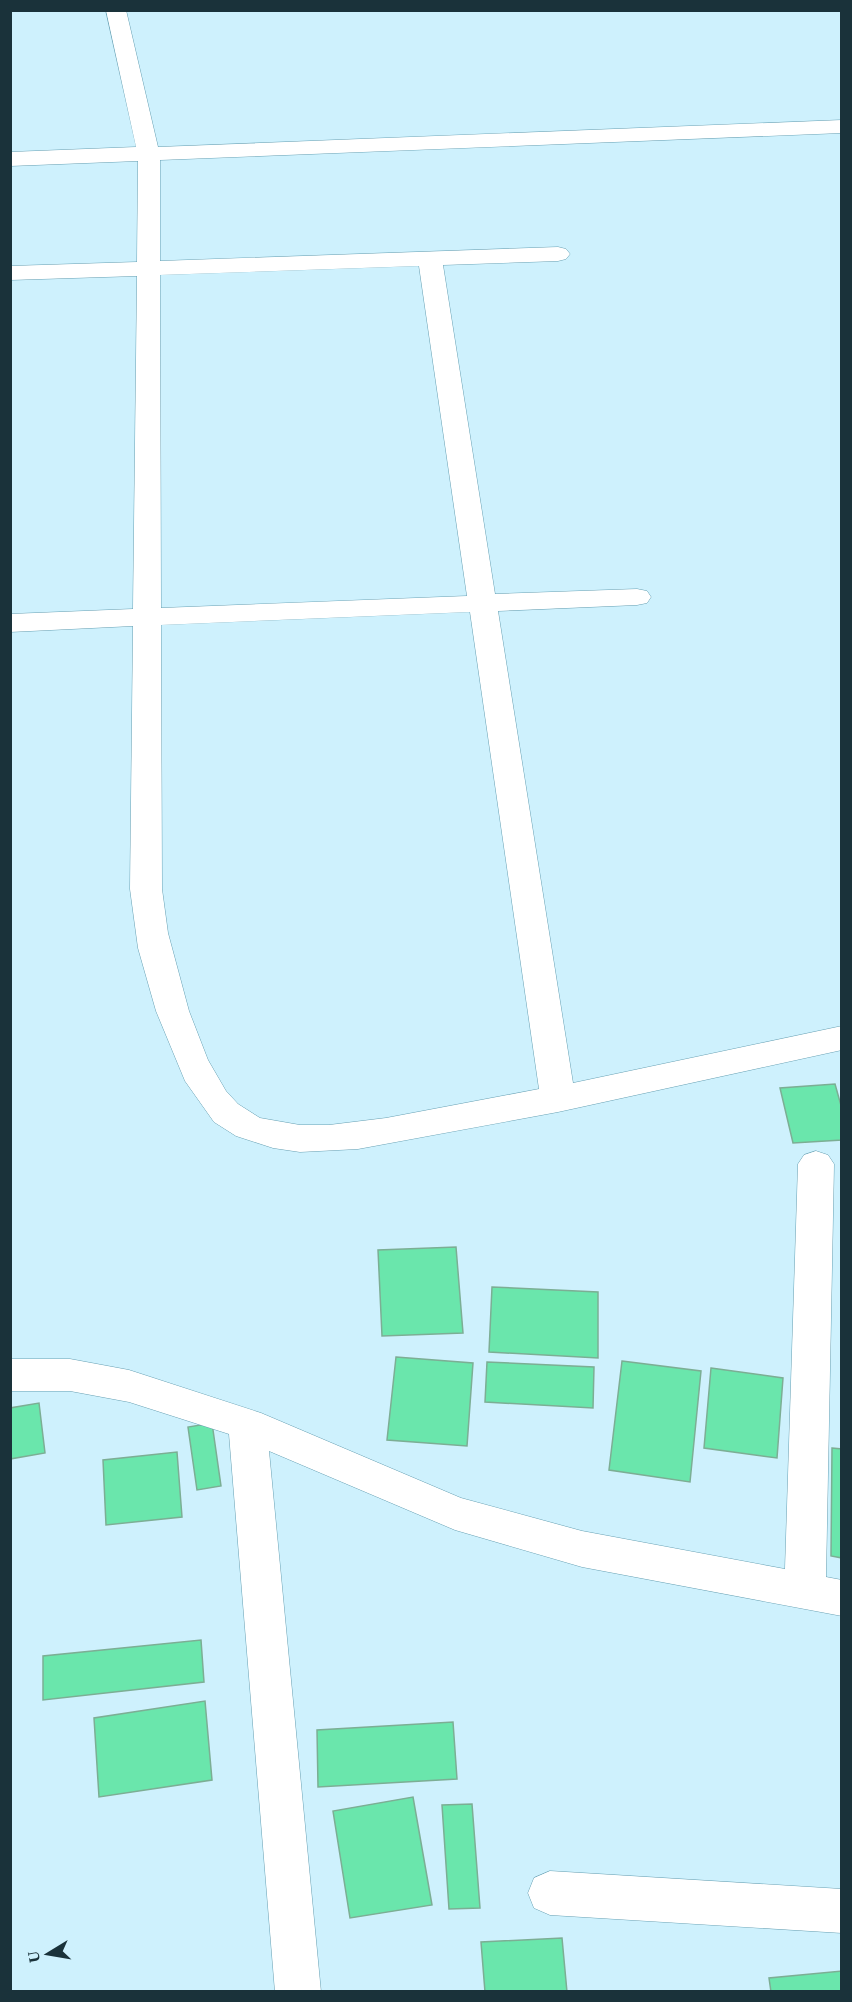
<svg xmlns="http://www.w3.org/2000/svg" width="852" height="2002" viewBox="0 0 852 2002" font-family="'Times New Roman',serif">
	<rect width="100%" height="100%" fill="#cef1fd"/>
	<path fill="#6ae6ac" stroke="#7cae94" stroke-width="1.5" d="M835,1084L842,1109V1140L793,1143L780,1088Z
		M456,1247L463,1333L382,1336L378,1250Z
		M492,1287L598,1292V1358L489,1352Z
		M396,1357L473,1363L467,1446L387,1440Z
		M622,1361L701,1371L690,1482L609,1470Z
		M487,1362L594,1367L593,1408L485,1402Z
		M711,1368L783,1378L777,1458L704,1448Z
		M39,1403L45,1453L10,1459V1408Z
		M212,1423L221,1486L197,1490L188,1427Z
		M832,1448L842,1449V1558L831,1556Z
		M177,1452L182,1517L106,1525L103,1460Z
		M201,1640L204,1682L43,1700V1656Z
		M205,1701L212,1780L99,1797L94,1718Z
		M453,1722L457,1779L318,1787L317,1730Z
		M413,1797L432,1905L350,1918L333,1811Z
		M472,1804L480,1908L449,1909L442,1805Z
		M562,1938L567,1992H485L481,1942Z
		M842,1971V1992H771L769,1978Z"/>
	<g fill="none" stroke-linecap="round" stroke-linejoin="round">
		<defs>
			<path id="minor" d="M106,10H126L158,147L842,120V133L160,160V261L558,247L566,249L570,254L566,259L558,261L443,265L495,594L637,589L647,591L651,597L647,603L637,605L498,611L573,1083L842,1026V1050L558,1112L358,1149L300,1152L273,1148L236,1136L214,1122L185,1081L156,1011L138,948L130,889L133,626L10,632V614L133,609L137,276L10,280V266L137,262L138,161L10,166V152L136,147ZM419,266L467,596L161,608L160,275ZM470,612L539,1089L386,1118L329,1125H300L260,1118L238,1104L226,1091L208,1060L189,1011L168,933L162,889L161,625Z
				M816,1151L828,1155L834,1164L826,1577L842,1580V1616L582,1567L455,1530L269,1451L321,1992H275L229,1434L129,1402L70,1391H10V1359H70L129,1370L261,1413L461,1498L582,1531L785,1569L798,1164L804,1155Z
				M550,1871L842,1889V1933L550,1915L534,1908L528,1893L534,1878Z"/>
		</defs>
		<use href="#minor" stroke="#67a0b3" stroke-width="1"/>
		<use href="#minor" fill="#fff" fill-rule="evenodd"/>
	</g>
	<rect width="852" height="2002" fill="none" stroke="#1a323a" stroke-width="24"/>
	<g transform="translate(48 1954) rotate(259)" stroke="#cef1fd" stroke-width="4.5" paint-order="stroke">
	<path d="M0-4.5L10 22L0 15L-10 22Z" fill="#1a323a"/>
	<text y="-9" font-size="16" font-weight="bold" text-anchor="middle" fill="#1a323a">U</text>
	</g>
</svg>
